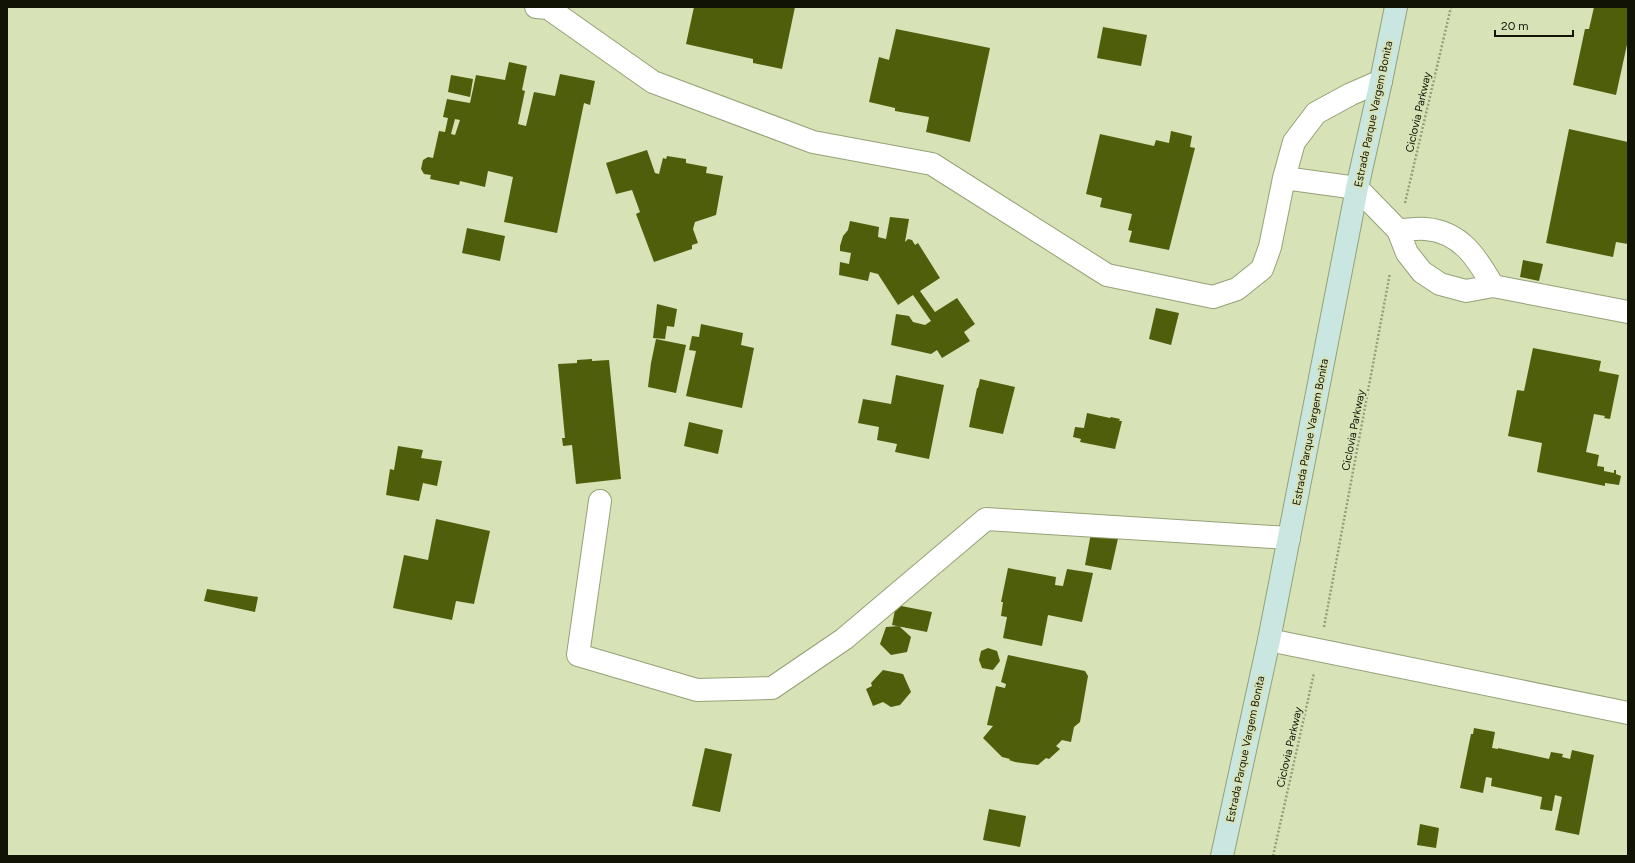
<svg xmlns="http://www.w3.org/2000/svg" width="1635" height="863" viewBox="0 0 1635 863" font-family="Figtree,sans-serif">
	<rect width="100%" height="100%" fill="#d7e3b7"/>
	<path fill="#4f5e0b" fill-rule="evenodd" d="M694,7H795L782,69L753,63V59L686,44Z
		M1594,7H1628V40L1616,95L1573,85L1585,29H1589Z
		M1103,27L1147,35L1141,66L1097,58Z
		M896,29L990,48L970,142L926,132L929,117L895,111V108L869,102L879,57L889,60Z
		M509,62L527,66L522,90L525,91L518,124L526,126L534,92L555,96L560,74L595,81L590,105L584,103L557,233L504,222L513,177L488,171L485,187L460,181L459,185L430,179L431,175L424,174L421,169L423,160L428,157L433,158L439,131L445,132L448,118L443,117L447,99L470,103L476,75L505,80ZM455,119L460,120L455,135L451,134Z
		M451,75L473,79L470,97L448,92Z
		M1569,129L1628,142V244L1616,242L1613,257L1546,243Z
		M1171,131L1192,136L1190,147L1195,148L1169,250L1129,242L1132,231L1128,230L1132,214L1100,207L1102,198L1086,194L1100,134L1154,146L1156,140L1169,143Z
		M647,150L655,173L659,174L663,158L666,159L667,156L686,159V163L707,167L706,173L723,176L716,215L695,222L693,229L698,243L692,245V249L654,262L636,214L640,212L632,190L616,194L606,163Z
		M890,217L909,219L905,242L908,239L912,240L915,245L918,243L940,278L920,291L935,312L957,298L975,324L964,332L970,341L942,358L937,350L931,354L891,345L896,314L909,316L913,322L925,325L931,321L913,295L898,305L878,274L870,272L868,281L839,275L840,262L849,264L851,253L840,251V246L843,236L848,230L850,221L879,227L878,237L886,239Z
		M467,228L505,236L500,261L462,253Z
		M1523,260L1543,264L1539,281L1520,277Z
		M657,304L677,309L674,327L667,326L665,339L653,338Z
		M1156,308L1179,313L1171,345L1149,339Z
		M701,324L743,333L741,345L754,348L742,408L686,396L696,351L689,350L692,336L699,337Z
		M656,339L686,345L676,393L648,387L651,363Z
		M1533,348L1601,361L1599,371L1619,375L1610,419L1604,418L1605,416L1594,414L1586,452L1599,455L1597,466L1604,467V471L1614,473V470H1616V474L1621,476L1619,485L1605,483V486L1537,472L1542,443L1508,436L1517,390L1524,391Z
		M592,359V361L609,360L621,479L576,484L572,445L563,446L562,438H565L558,364L577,363V360Z
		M896,375L944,385L929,459L895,452L897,444L877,440L879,427L858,423L863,399L891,404Z
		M980,379L1015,387L1003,434L969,427L977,388H978Z
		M1087,413L1110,418L1111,417L1120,419L1119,421H1122L1115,449L1080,442L1081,439L1073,437L1075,427L1084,428Z
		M689,422L723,430L718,454L684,446Z
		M398,446L423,450L421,458L442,461L437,486L423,483L419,501L386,495L390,469L394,470Z
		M436,519L490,531L474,604L456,601L452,620L393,608L404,555L428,560Z
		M1092,528L1119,534L1111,570L1085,565Z
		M1008,568L1056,577L1055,585L1063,586L1067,569L1093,573L1082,622L1048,615L1042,646L1003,638L1007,617L1001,616L1003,602H1001Z
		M207,589L258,597L255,612L204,601Z
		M896,605L932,612L927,632L892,625Z
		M899,626L911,637L907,652L891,655L880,644L886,627Z
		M988,648L997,651L1000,661L993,670L982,668L979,660L981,651Z
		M1008,655L1085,671L1088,676L1080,722L1074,727L1071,742L1062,740L1056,746L1060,749L1049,759L1046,758L1038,765L1015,762L1009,760L1010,759L1002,757L983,738L993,726L987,725L996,686L1005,688L1006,684L1001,682Z
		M883,670L903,674L911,692L900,705L891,707L883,702L873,706L866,689L872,686L871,683Z
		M1474,728L1495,732L1492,748L1498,749V748L1549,759L1551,752L1563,754L1562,757L1570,759L1572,750L1594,755L1579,835L1555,830L1562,797L1555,795L1552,811L1540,809L1542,797L1491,786L1492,778L1486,777L1483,793L1460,788L1471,734H1473Z
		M705,748L732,754L720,812L692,806Z
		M989,809L1026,816L1020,847L983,840Z
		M1420,824L1439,828L1436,848L1417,845Z"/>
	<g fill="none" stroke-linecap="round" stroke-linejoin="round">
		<defs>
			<path id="street" d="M536,7L548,8L653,82L813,142L932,164L1107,275L1213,297L1237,289L1262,269L1270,247L1284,178L1294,142L1316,113L1351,94L1381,81
				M1284,178L1357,188L1398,230L1407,253L1422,272L1440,284L1466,291L1493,286L1628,312
				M1398,230C1407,230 1417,228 1426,229C1461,232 1477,258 1493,286
				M600,501L578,655L697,690L772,688L844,639L986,519L1289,538
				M1269,640L1628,713"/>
			<path id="secondary" d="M1222,856L1269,640L1357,188L1381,81L1396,7"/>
		</defs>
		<use href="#street" stroke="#95a177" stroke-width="24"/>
		<use href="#secondary" stroke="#95a177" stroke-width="24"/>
		<path stroke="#959e7c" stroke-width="2.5" stroke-dasharray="2 2" stroke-linecap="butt" d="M1405,203L1451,7
			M1324,627L1390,273
			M1273,856L1314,673"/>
		<use href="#street" stroke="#fff" stroke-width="22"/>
		<use href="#secondary" stroke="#c9e6e0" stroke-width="22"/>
	</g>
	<g text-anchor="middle" stroke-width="4" stroke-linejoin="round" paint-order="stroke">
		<g font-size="11" fill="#111405" stroke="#d7e3b7">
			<text transform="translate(1418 112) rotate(-77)" y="4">Ciclovia Parkway</text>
			<text transform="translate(1373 114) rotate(-78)" y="4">Estrada Parque Vargem Bonita</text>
			<text transform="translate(1353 430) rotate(-79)" y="4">Ciclovia Parkway</text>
			<text transform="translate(1310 432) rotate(-79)" y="4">Estrada Parque Vargem Bonita</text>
			<text transform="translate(1289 747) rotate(-77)" y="4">Ciclovia Parkway</text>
			<text transform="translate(1245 749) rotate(-78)" y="4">Estrada Parque Vargem Bonita</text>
		</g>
	</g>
	<rect width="1635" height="863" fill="none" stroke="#111405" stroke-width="16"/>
	<path d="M1495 30v6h78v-6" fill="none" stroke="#111405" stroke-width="2"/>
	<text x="1501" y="30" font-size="12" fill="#111405" stroke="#d7e3b7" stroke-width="3" paint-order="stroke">20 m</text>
</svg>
